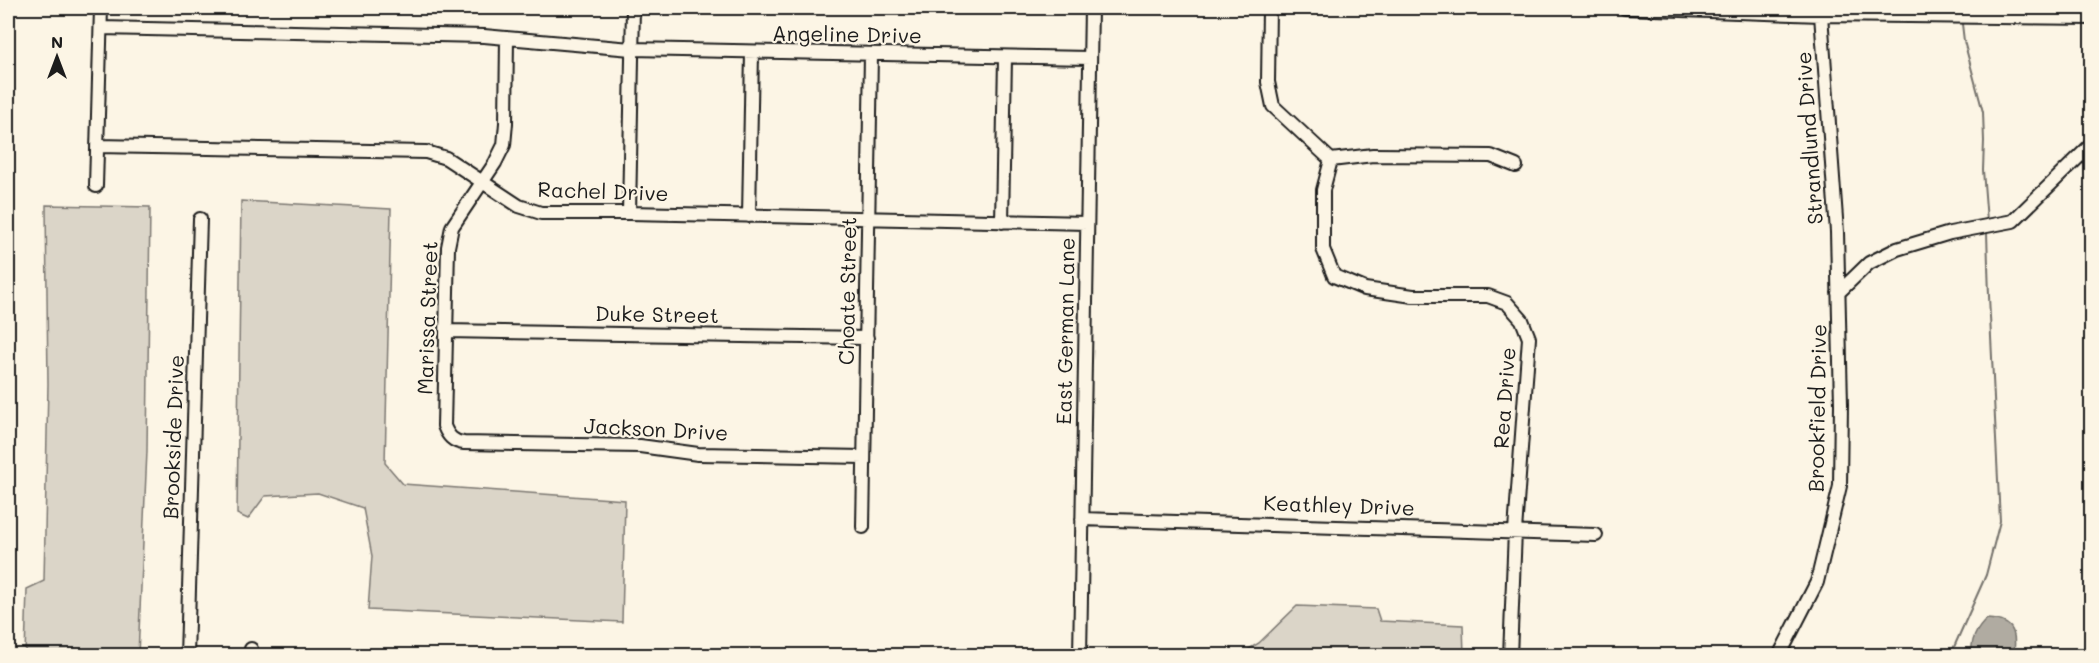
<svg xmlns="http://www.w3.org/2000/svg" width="2099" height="663" viewBox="0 0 2099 663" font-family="Mali,sans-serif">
	<rect width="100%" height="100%" fill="#fcf5e5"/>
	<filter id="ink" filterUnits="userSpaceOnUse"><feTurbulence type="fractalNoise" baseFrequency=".0167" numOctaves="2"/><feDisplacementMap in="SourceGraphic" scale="12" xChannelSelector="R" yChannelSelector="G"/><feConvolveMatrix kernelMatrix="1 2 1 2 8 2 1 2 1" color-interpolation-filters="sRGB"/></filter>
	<g filter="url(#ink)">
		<path fill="#dbd5c8" stroke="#7c7872" stroke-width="1.5" d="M241,201L391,209L385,463L403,484L625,500L622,622L368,610L372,556L363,508L318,493L265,496L248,519L237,514Z
			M46,205L150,207L147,451L138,655H25L27,589L44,581L48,384Z
			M1297,606L1376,609L1380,621L1463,625L1464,655H1239L1259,643Z"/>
		<path fill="#b0aba1" stroke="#75726c" stroke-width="1.5" d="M1987,619C2011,620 2017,629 2014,652L2009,655H1973C1969,642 1977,628 1987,619Z"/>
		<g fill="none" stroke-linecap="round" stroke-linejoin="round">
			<path stroke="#75726c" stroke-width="2" d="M1960,8V9
				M1962,24L1964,41L1983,112L1984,141L1983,170L1987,221
				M1950,656L1986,575L2000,521L1989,296L1987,233"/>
			<defs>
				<path id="minor" d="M1269,8L1268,82L1273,106L1331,160
					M1625,8L1821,15L2092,18
					M101,28L484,36L631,49L1090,58
					M507,38L506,123L504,145L495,163L452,227L448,247L444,426C448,436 453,442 464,443L640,446L698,454L864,457
					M97,146L426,152L446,158L519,206L541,213H629L1087,223
					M1331,160L1323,190V249L1334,276L1365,289L1413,296H1488L1507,303L1522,320L1529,338L1515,531L1510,656
					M1331,160L1373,155L1491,156L1516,166
					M96,186L101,8
					M629,213L633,8
					M749,216L752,52
					M1002,222L1005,58
					M1838,293L1869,263L1897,249L1950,233L2013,221L2092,144
					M446,331L867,338
					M1082,519L1596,535
					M863,527L871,55
					M187,656L200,219
					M251,656V649
					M1080,656L1091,8
					M1779,656L1817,582L1840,486L1841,404L1837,232L1821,15"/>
			</defs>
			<use href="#minor" stroke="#1c1c1c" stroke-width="16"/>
			<use href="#minor" stroke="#fcf5e5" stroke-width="12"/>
		</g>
	</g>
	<g text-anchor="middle" stroke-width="4.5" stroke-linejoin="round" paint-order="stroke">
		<g font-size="21" fill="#1c1c1c" stroke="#fcf5e5">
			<text transform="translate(847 35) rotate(1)" y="7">Angeline Drive</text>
			<text transform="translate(1810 138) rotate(-94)" y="7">Strandlund Drive</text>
			<text transform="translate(603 192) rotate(2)" y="7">Rachel Drive</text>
			<text transform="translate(848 291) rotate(-89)" y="7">Choate Street</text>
			<text transform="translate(657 315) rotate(1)" y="7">Duke Street</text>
			<text transform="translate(428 318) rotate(-88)" y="7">Marissa Street</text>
			<text transform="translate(1066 331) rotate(-89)" y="7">East German Lane</text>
			<text transform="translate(1505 398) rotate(-86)" y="7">Rea Drive</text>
			<text transform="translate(1818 408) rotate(-89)" y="7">Brookfield Drive</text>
			<text transform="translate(656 430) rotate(3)" y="7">Jackson Drive</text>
			<text transform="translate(174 437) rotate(-88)" y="7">Brookside Drive</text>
			<text transform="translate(1339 506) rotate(2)" y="7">Keathley Drive</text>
		</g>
	</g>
	<rect width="2099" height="663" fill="none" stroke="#fcf5e5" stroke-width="30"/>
	<rect x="15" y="15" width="2069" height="633" fill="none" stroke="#1c1c1c" stroke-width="2" filter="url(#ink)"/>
	<g transform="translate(57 57)" stroke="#fcf5e5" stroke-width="4.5" paint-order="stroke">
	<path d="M0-4.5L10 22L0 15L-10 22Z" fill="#1c1c1c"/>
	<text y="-9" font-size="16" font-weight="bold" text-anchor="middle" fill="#1c1c1c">N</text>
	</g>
</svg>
